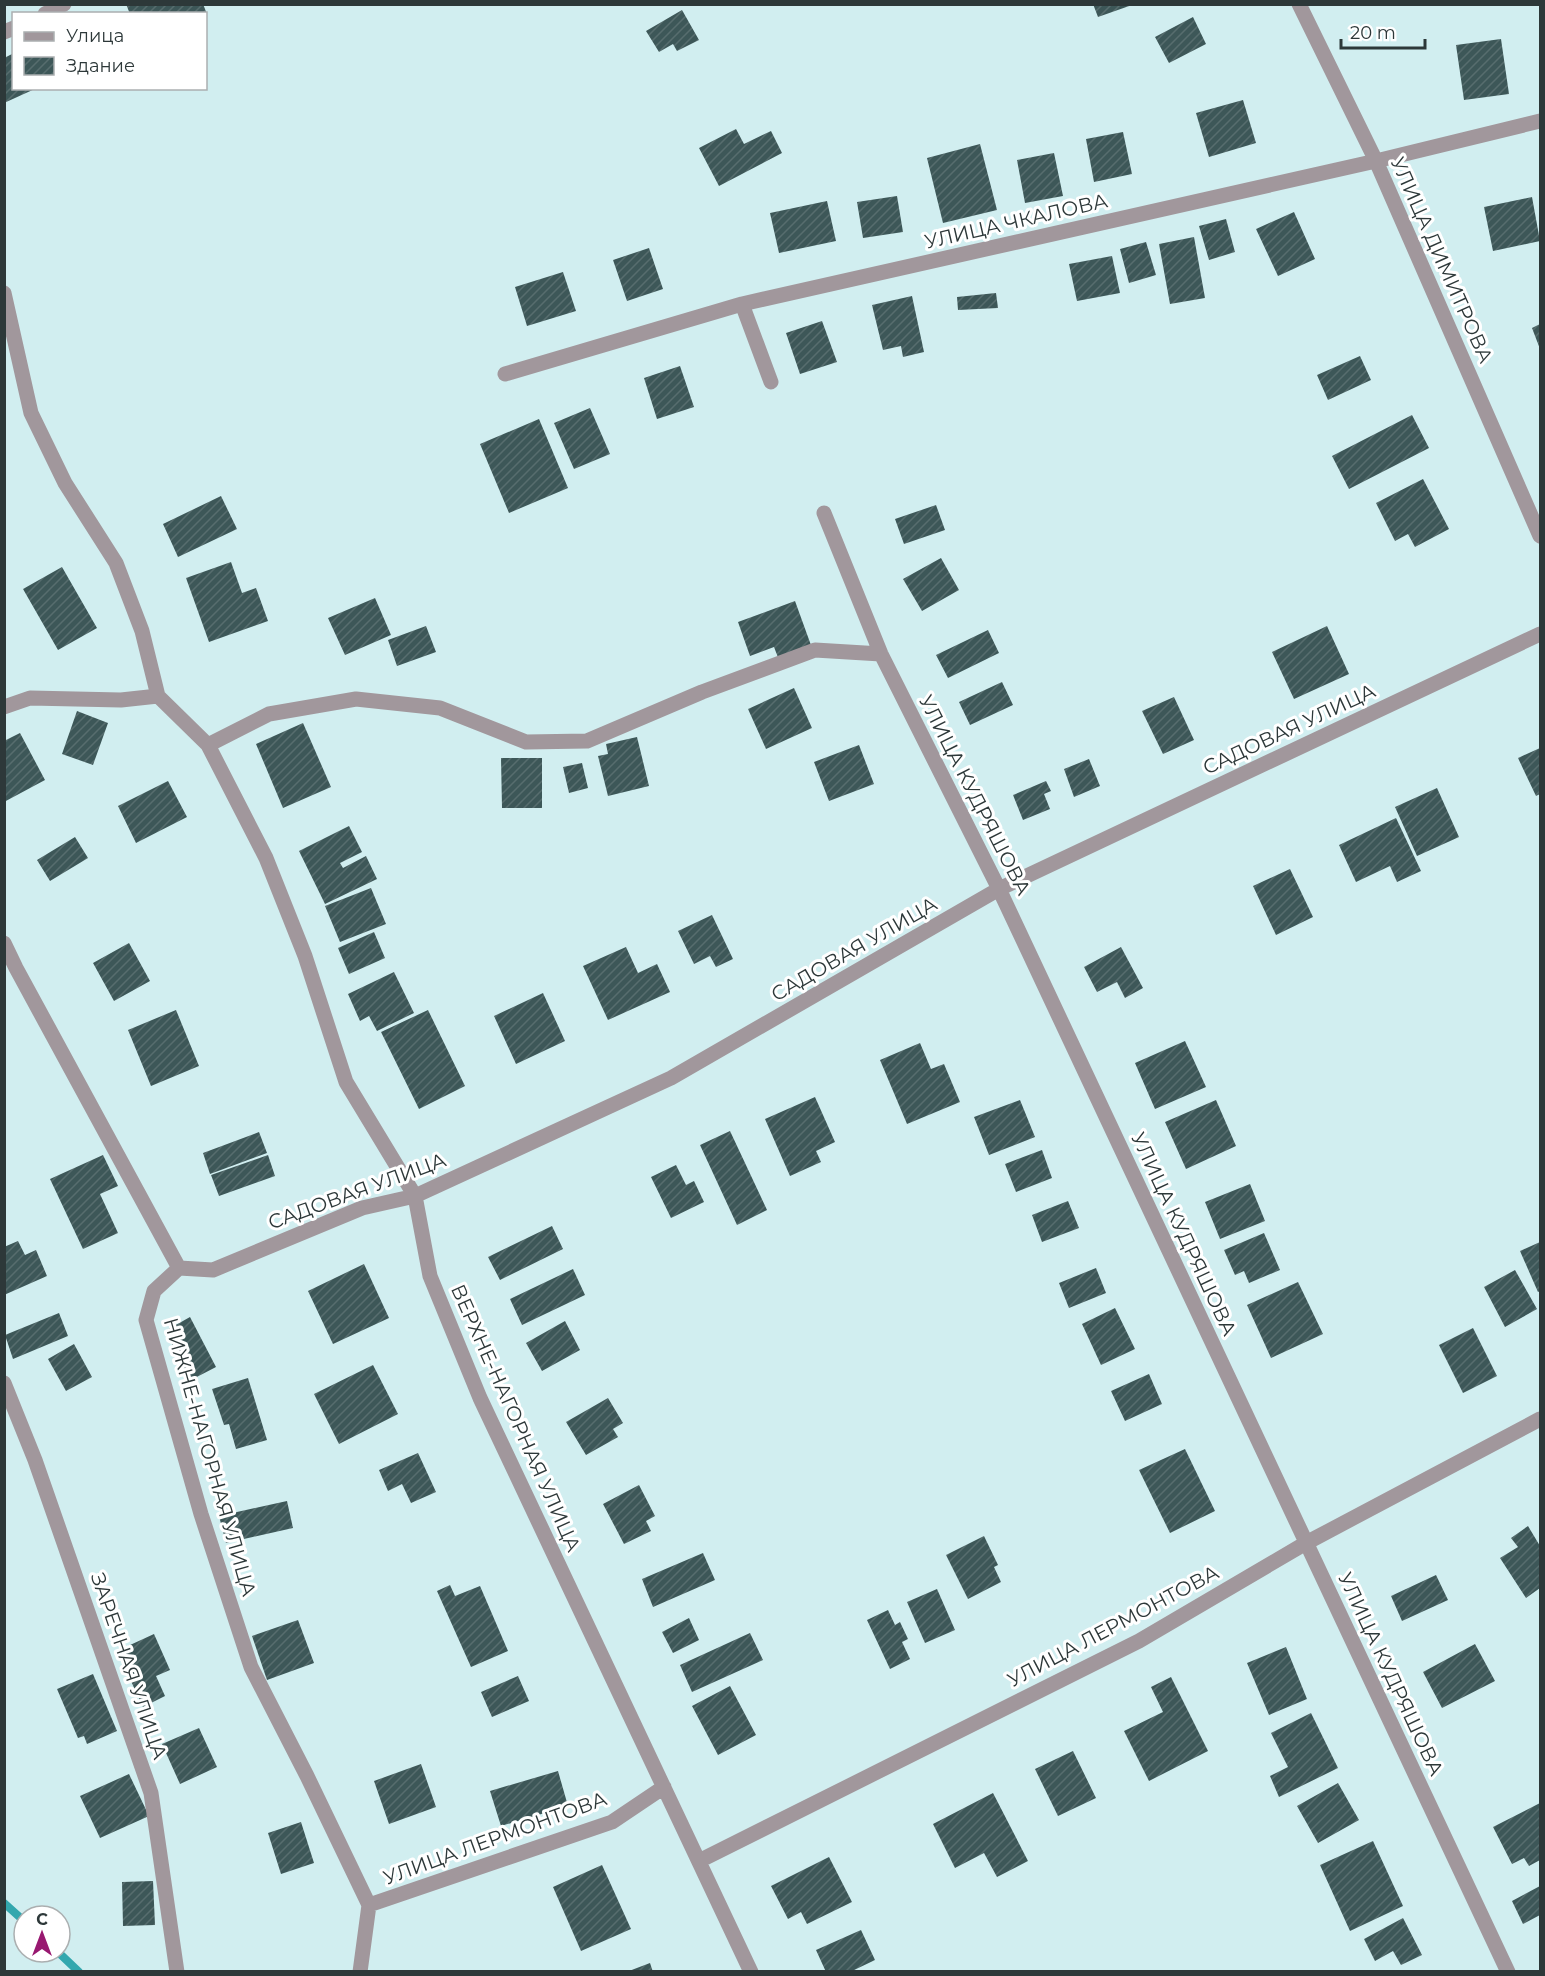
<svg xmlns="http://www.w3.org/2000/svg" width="1545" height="1976" viewBox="0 0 1545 1976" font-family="Montserrat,sans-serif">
	<defs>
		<pattern id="building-hatch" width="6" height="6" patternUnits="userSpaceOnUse" patternTransform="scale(1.5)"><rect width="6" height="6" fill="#3d5758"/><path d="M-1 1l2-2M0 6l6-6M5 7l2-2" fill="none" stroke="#576d6e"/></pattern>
	</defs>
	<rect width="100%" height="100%" fill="#d1eef0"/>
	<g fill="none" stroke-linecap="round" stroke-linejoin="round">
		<path stroke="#33a7ae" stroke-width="8" d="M4,1903L24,1921
			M58,1952L79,1972"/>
	</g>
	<path fill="url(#building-hatch)" d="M126,4H203L207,14H130Z
		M1093,4H1132V5L1098,17Z
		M682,10L699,40L677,51L673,44L659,52L646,31Z
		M1193,17L1206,44L1169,63L1155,37Z
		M1501,39L1509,94L1464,100L1456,45Z
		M14,53V88H37L4,103V58Z
		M1243,100L1256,143L1209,157L1196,113Z
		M736,129L744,144L771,131L782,153L719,186L699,148Z
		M1123,132L1132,174L1094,182L1086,139Z
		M980,144L997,210L943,223L927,158Z
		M1054,153L1063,196L1025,203L1017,160Z
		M897,196L903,232L863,238L857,202Z
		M1532,197L1540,241L1493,251L1484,207Z
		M827,201L836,241L779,253L770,213Z
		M1294,212L1315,259L1278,276L1256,229Z
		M1226,219L1235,252L1209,260L1199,226Z
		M1194,237L1205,298L1170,304L1159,244Z
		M1146,242L1156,275L1129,283L1120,249Z
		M649,248L663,289L627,301L613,260Z
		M1112,256L1120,293L1077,301L1069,264Z
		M563,272L576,311L527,326L515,287Z
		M996,293L998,308L958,310L957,297Z
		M912,296L924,352L903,357L901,346L883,350L872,305Z
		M822,321L837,362L800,374L786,333Z
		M1540,324V349L1532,328Z
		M1360,356L1371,380L1328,400L1317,375Z
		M680,366L694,407L657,419L644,378Z
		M590,408L610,454L574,469L554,423Z
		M1412,415L1429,448L1349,489L1332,456Z
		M539,419L568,488L509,513L480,444Z
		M1423,479L1449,529L1415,547L1408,534L1395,541L1376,503Z
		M221,496L237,529L178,557L163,524Z
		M936,505L945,530L904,544L895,519Z
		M941,558L959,590L922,611L903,579Z
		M231,562L242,593L256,588L268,621L209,642L186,578Z
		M62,567L97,628L58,650L23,589Z
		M375,598L391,635L345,655L328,618Z
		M795,601L812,648L779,660L774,647L750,656L738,622Z
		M426,626L436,652L397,666L388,640Z
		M1327,626L1349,674L1294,699L1272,652Z
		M988,630L999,653L948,678L936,655Z
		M1002,682L1013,705L970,725L959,702Z
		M794,688L812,728L766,749L748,709Z
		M1174,697L1194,740L1163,754L1142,711Z
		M77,711L108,723L93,765L62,754Z
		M303,723L331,787L283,808L256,744Z
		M20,733L45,780L4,802V741Z
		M637,737L649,786L608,796L598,756L608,754L606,744Z
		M859,745L874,784L829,801L814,762Z
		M1540,748V794L1536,796L1518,758Z
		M501,758H542V808H502Z
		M1089,759L1100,786L1074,797L1064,769Z
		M582,763L588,788L569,793L563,767Z
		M168,781L187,817L136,843L118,806Z
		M1046,781L1051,791L1044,794L1050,809L1023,820L1013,795Z
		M1437,788L1459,837L1417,856L1395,807Z
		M1396,818L1421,871L1397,882L1390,866L1356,882L1339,845Z
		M349,826L362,852L340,863L343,868L366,856L377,879L325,904L299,851Z
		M75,837L88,858L50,881L37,860Z
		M1290,869L1313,917L1276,935L1253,886Z
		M371,888L386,924L340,942L325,906Z
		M712,915L733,959L716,967L710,956L694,964L678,931Z
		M374,932L385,958L349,974L338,948Z
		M129,943L150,981L114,1001L93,963Z
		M626,947L638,973L657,964L670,992L608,1020L583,966Z
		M1121,947L1143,988L1125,998L1117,982L1097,992L1084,967Z
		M394,972L414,1013L377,1031L369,1016L360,1021L348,994Z
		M543,993L565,1041L516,1064L494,1016Z
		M176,1010L199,1066L151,1086L128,1030Z
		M428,1010L465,1086L419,1109L381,1032Z
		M1185,1041L1206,1087L1155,1109L1135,1063Z
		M920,1043L931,1069L944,1064L960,1102L907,1124L880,1060Z
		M815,1097L835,1142L816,1151L821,1162L790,1176L765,1119Z
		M1020,1100L1035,1137L989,1155L974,1117Z
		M1216,1100L1236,1146L1186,1169L1165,1122Z
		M730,1131L767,1210L737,1225L700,1145Z
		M259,1132L267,1153L210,1174L203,1153Z
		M1042,1150L1052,1178L1016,1192L1005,1164Z
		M103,1155L118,1186L100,1194L118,1233L83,1249L50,1179Z
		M268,1155L275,1176L219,1196L211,1175Z
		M676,1165L686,1185L694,1181L704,1202L671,1218L651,1177Z
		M1250,1184L1265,1221L1220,1239L1205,1202Z
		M1068,1201L1079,1228L1042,1242L1032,1215Z
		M552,1226L563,1249L500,1280L488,1257Z
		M1264,1233L1280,1270L1249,1283L1244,1271L1235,1275L1224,1250Z
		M18,1241L25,1255L36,1250L47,1276L4,1295V1247Z
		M1540,1242V1291L1538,1292L1520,1251Z
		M364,1264L389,1318L333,1344L308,1291Z
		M1096,1268L1106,1293L1069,1308L1059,1283Z
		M573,1269L585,1295L522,1325L510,1299Z
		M1515,1270L1537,1309L1505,1327L1484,1287Z
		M1298,1282L1323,1334L1271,1358L1247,1305Z
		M1115,1308L1135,1349L1101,1365L1082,1324Z
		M59,1313L68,1336L13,1359L5,1335Z
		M190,1317L216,1367L191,1380L165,1331Z
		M565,1321L580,1350L542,1371L526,1343Z
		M1473,1328L1497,1376L1463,1393L1439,1345Z
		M74,1344L92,1377L66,1391L48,1359Z
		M373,1365L398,1414L339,1444L314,1394Z
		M1149,1374L1162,1404L1125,1421L1111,1391Z
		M248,1378L267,1440L236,1449L229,1424L224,1425L212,1389Z
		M608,1398L623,1423L613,1429L618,1437L586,1455L566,1422Z
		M1185,1449L1215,1511L1170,1533L1139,1470Z
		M418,1453L436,1492L411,1503L402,1484L388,1491L379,1470Z
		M639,1485L655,1516L646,1521L651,1531L624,1544L603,1504Z
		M287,1501L293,1528L226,1543L219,1516Z
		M1528,1526L1540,1546V1588L1526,1598L1500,1558L1518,1547L1511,1538Z
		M984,1536L998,1565L994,1567L1001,1582L968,1599L946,1555Z
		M703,1553L715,1580L653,1607L642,1579Z
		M1436,1575L1448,1600L1402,1621L1391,1596Z
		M450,1585L455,1596L480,1586L508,1651L471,1667L437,1591Z
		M937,1589L955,1630L925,1643L907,1602Z
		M888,1610L895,1625L900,1622L908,1639L902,1642L910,1659L890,1669L867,1620Z
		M689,1618L699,1640L673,1653L662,1632Z
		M298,1620L314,1663L267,1680L252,1636Z
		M750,1633L763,1660L692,1692L680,1665Z
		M154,1634L170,1670L156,1676L165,1696L143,1707L117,1651Z
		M1475,1644L1495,1681L1442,1708L1423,1672Z
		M1286,1647L1307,1699L1269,1715L1247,1663Z
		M93,1674L117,1731L87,1744L84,1736L78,1738L57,1689Z
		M518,1676L529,1701L492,1717L481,1692Z
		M1171,1677L1208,1751L1149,1781L1124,1731L1163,1712L1151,1687Z
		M730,1686L756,1735L718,1755L692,1706Z
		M1311,1713L1338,1768L1279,1797L1270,1776L1288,1767L1271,1733Z
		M199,1728L217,1767L180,1784L162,1744Z
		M1073,1751L1096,1798L1058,1816L1035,1769Z
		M421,1764L436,1807L389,1824L374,1781Z
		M558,1771L568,1806L501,1826L490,1791Z
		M129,1774L149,1816L100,1838L80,1796Z
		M1338,1783L1359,1820L1318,1843L1297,1806Z
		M993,1793L1028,1861L997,1877L984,1853L955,1868L933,1824Z
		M1540,1803V1860L1529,1866L1524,1858L1512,1864L1493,1827Z
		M301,1822L314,1863L281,1874L268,1833Z
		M1373,1841L1403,1906L1350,1931L1320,1865Z
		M829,1857L852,1902L807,1924L801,1912L788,1919L771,1886Z
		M602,1865L631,1929L581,1951L553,1887Z
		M153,1881L155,1925L123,1926L122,1882Z
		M1540,1886V1915L1523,1924L1512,1901Z
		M1403,1918L1422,1955L1401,1965L1393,1951L1375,1961L1364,1939Z
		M861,1930L875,1960L850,1972H826L816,1950Z
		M650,1963L653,1972H629V1971Z"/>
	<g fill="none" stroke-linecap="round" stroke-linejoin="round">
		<path stroke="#a1979c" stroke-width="15" d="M1299,4L1376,161L1540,536
			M45,14L64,4
			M4,32L14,28
			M4,293L31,413L65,483L116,563L142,631L158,696L208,745L266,858L305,956L346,1082L415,1196L430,1276L480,1398L751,1972
			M742,304L771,382
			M505,374L742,304L1376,161L1540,121
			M824,513L881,654L999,889L1508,1972
			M4,707L30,698L121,700L158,696
			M208,745L269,714L356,699L440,708L526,742L587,741L702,692L815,650L881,654
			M4,943L16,968L179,1268
			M179,1268L213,1270L362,1208L415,1196L671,1078L999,889L1540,634
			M179,1268L154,1291L146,1320L201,1514L251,1667L307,1776L369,1905L360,1972
			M4,1383L35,1460L151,1793L177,1972
			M699,1861L1139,1641L1306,1543L1540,1419
			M369,1905L612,1822L664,1787"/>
	</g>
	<g text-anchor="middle" stroke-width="6" stroke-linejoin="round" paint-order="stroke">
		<g font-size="20" fill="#2d3839" stroke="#fff">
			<text transform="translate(1016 221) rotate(-13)" y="7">УЛИЦА ЧКАЛОВА</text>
			<text transform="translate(1442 260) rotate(66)" y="7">УЛИЦА ДИМИТРОВА</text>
			<text transform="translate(1289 729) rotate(-25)" y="7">САДОВАЯ УЛИЦА</text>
			<text transform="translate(975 795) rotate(63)" y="7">УЛИЦА КУДРЯШОВА</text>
			<text transform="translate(854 949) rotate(-30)" y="7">САДОВАЯ УЛИЦА</text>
			<text transform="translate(357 1191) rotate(-20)" y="7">САДОВАЯ УЛИЦА</text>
			<text transform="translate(1184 1234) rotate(65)" y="7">УЛИЦА КУДРЯШОВА</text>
			<text transform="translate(516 1418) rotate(66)" y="7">ВЕРХНЕ-НАГОРНАЯ УЛИЦА</text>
			<text transform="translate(210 1457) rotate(74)" y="7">НИЖНЕ-НАГОРНАЯ УЛИЦА</text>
			<text transform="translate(1113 1626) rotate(-28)" y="7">УЛИЦА ЛЕРМОНТОВА</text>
			<text transform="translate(129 1666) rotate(71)" y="7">ЗАРЕЧНАЯ УЛИЦА</text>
			<text transform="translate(1391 1674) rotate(65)" y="7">УЛИЦА КУДРЯШОВА</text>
			<text transform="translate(495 1838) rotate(-20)" y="7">УЛИЦА ЛЕРМОНТОВА</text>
		</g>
	</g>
	<rect width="1545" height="1976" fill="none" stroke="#2d3839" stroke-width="12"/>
	<rect x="12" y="12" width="195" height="78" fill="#ffffff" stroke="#abafb0" stroke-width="1.5"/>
	<rect x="24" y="32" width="30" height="9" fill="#a1979c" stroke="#abafb0" stroke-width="1.5"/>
	<text x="66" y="42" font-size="18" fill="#2d3839">Улица</text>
	<rect x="24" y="57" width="30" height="18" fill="url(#building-hatch)" stroke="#abafb0" stroke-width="1.5"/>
	<text x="66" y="72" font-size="18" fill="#2d3839">Здание</text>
	<g transform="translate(42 1934)"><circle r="28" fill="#ffffff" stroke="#abafb0" stroke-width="1.5"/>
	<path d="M0-4.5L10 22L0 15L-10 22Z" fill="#981870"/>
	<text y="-9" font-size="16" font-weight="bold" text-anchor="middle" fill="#2d3839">С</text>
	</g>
	<path d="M1341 39v9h84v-9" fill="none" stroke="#2d3839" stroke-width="3"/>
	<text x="1350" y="39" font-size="18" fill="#2d3839" stroke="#ffffff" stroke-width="4.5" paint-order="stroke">20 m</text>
</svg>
